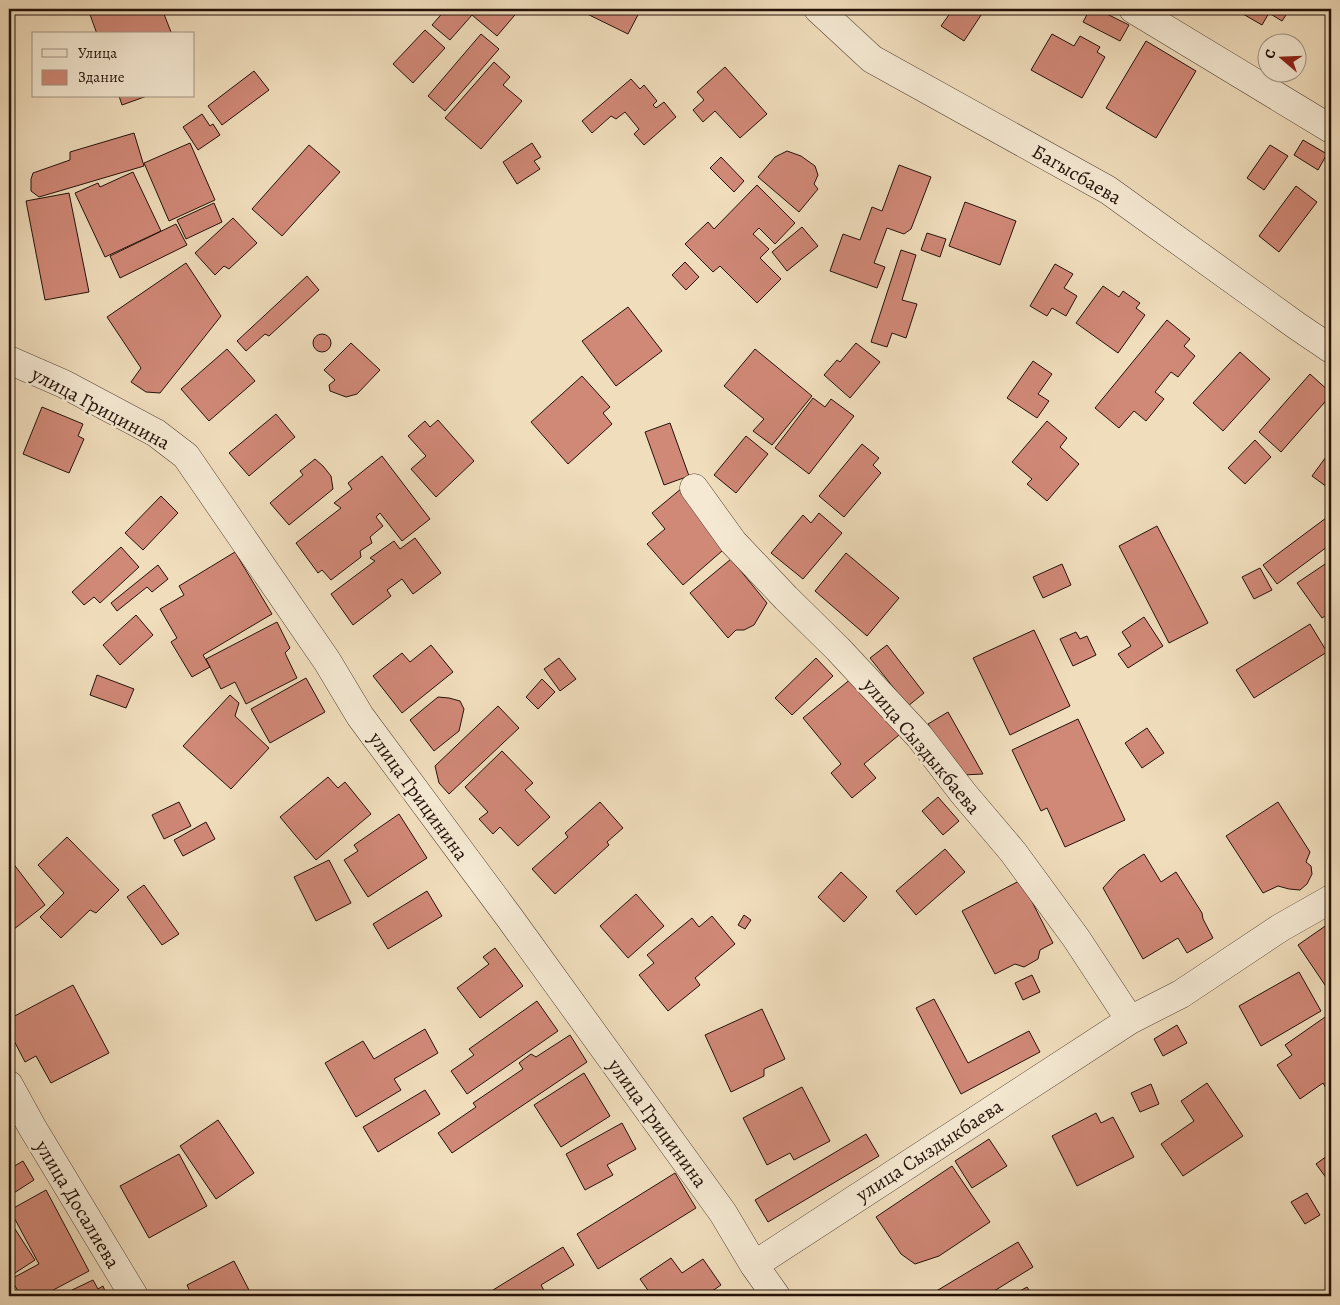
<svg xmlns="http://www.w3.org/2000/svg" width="1340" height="1305" viewBox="0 0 1340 1305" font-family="Alegreya,serif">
	<rect width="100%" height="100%" fill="#f0ddbc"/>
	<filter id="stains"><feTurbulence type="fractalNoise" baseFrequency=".004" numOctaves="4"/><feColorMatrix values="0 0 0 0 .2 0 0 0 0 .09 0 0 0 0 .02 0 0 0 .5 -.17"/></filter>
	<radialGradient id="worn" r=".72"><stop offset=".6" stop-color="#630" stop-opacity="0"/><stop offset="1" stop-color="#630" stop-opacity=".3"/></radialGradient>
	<path fill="#d08877" stroke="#241209" d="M88,9H162L171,32L167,34H97Z
		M446,9H520L497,36L472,15L450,40L432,25Z
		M577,9H641L628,34Z
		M953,9H985L964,41L941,26Z
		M1090,9H1097L1129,25L1120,41L1083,22Z
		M1246,9H1290L1282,21L1269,13L1262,25L1243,14Z
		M425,30L445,48L413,83L393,64Z
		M481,34L499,49L445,111L428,96Z
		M1052,34L1074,46L1080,36L1100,47L1097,52L1105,57L1082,98L1031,70Z
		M1146,41L1196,71L1156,138L1106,108Z
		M494,62L510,77L503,85L522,101L481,149L445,118Z
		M725,67L767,114L740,138L715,111L703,122L693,110L704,100L697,92Z
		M254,71L269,90L222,125L208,106Z
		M631,79L640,89L644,85L657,101L653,105L656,108L664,102L676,117L644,145L634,134L639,129L625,112L616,119L611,116L592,133L582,121Z
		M119,96H147L122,105Z
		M202,114L210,126L213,124L220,135L198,150L183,127Z
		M134,133L144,166L39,197L31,191V179L33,173L70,160V152Z
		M1303,140L1327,154L1318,170L1294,155Z
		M190,143L215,200L169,221L144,163Z
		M532,143L541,157L534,161L540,169L517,184L503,162Z
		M309,145L340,172L282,236L252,209Z
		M1270,145L1288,156L1264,190L1247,178Z
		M787,151L801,156L815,166L818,175L814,184L818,189L799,212L758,177L775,157Z
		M721,157L744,181L734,192L710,168Z
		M899,165L931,177L911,229L904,234L887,228L874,263L885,267L877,288L830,271L843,234L860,240L872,207L882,211Z
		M133,172L161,231L105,257L75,193L98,183L100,187Z
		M757,185L795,223L775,244L759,228L753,234L769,249L760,258L781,279L757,303L720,266L713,272L685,244L708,222L714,229Z
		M1296,186L1317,202L1279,252L1259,236Z
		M69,193L89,292L45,300L26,201Z
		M965,202L1016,221L1000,265L949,246Z
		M214,203L222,222L186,239L177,220Z
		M233,218L257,243L229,269L224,266L215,275L195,253Z
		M176,224L187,245L120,278L110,256Z
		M802,227L818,246L787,271L772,252Z
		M927,233L946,239L940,257L921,250Z
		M901,250L916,255L902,300L917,304L906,338L892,333L887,347L871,342Z
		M685,262L699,277L686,290L672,275Z
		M186,263L221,316L160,393L146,392L131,382L141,368L107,317Z
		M1055,264L1073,274L1064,288L1077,296L1066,316L1052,308L1047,316L1030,306Z
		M307,276L319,290L269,336L265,334L246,351L237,341Z
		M1103,286L1119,297L1123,291L1140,303L1136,308L1145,315L1118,353L1076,323Z
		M628,307L662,351L616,386L582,341Z
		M1167,320L1190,339L1184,346L1195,356L1178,377L1171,372L1155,392L1164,399L1146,421L1134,411L1119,428L1095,408Z
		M313 343a9 9 0 1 1 18 0a9 9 0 1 1-18 0Z
		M351,343L380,370L357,394L346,397L330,391L329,385L335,380L324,370Z
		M856,343L880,362L850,398L824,375L837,360L840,362Z
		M227,349L255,381L209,421L181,389Z
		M755,349L812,396L772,445L753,431L764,419L724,386Z
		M1240,352L1270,379L1223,431L1193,403Z
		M1033,361L1052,374L1038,394L1049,401L1037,418L1007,398Z
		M1310,374L1331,393V395L1281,452L1259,432Z
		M582,376L610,407L603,413L612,424L568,464L531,422Z
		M813,398L825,407L831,399L854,416L809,474L775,448Z
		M42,407L83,424L78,436L84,439L69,473L23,454Z
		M276,414L295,437L249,476L229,453Z
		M438,420L474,461L436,497L411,469L426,456L408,436L425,421L430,427Z
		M1047,421L1067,438L1060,447L1079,464L1047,501L1027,484L1032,479L1012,462Z
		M670,423L689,476L664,485L645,432Z
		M746,436L768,454L736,493L714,475Z
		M1255,440L1271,457L1245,484L1228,468Z
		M862,444L879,458L873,465L881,473L844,517L819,496Z
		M1331,450V490L1312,476Z
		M382,456L430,519L402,541L380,513L376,517L383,526L370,537L372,543L360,551L361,557L331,580L322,570L318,573L296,543L341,508L334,503L352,489L348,483Z
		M315,459L323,466L331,476L333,489L289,525L270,503L303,475L300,471Z
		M682,488L730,544L683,585L647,544L665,529L652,513Z
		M161,496L178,513L143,550L125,533Z
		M819,513L842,533L803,579L771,553L803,515L811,523Z
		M1326,518L1331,526V544L1277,584L1263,565Z
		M1157,526L1208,623L1169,643L1119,546Z
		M415,538L441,573L413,594L402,579L387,590L391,596L353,625L331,594L375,561L370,558L394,541L400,549Z
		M121,547L139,567L100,603L94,597L84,605L72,592Z
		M235,552L272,614L203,655L210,667L192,677L171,642L177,638L160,609L184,595L179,586Z
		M846,553L899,598L867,636L815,591Z
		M731,559L767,603L754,625L744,630H736L728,638L690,593Z
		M1331,560V612L1322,618L1297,583Z
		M1062,564L1071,585L1043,598L1033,577Z
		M158,565L168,579L152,592L147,587L117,611L111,603Z
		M1260,568L1272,590L1254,599L1242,577Z
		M136,615L153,635L120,665L103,645Z
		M1144,617L1163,646L1128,668L1118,654L1131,646L1122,632Z
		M1331,618V631L1325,621Z
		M277,622L290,648L285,653L297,678L246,704L235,682L221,689L206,659Z
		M1310,624L1327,652L1254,698L1236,670Z
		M1034,630L1070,706L1010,735L973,658Z
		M1076,632L1080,639L1087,636L1096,655L1073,666L1060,639Z
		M431,645L453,672L402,713L373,676L402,653L410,662Z
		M887,645L924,693L908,706L870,658Z
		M559,658L576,679L560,691L544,669Z
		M816,658L833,676L792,715L775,698Z
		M97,675L134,689L126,708L90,695Z
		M306,678L325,712L270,743L251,709Z
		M852,678L899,735L864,764L876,778L852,798L831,773L841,764L803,718Z
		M542,679L555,692L538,709L526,697Z
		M230,695L239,703L235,716L269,748L231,789L183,746Z
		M438,697L449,698L460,701L464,709L459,731L434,751L410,720Z
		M498,706L519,728L449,794L439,783L435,766Z
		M948,712L983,774L963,775L954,769L928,724Z
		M1078,719L1125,820L1065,847L1047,808L1041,811L1012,750Z
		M1147,728L1164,753L1142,768L1125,743Z
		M502,751L533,783L525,790L550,817L518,846L500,827L493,834L479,819L488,812L465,787Z
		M328,777L338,788L345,782L371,814L316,860L280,817Z
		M938,797L959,821L943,835L922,811Z
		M179,802L191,826L164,839L152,815Z
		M600,802L623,828L607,842L609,845L555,894L532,869L568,837L565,833Z
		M1278,802L1310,852L1306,862L1311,866L1312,874L1307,884L1300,890L1289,889L1278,886L1263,893L1226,836Z
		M399,814L427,858L368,897L344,860L358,851L354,845Z
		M206,822L215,839L183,856L174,840Z
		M67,837L119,890L96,913L90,910L61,938L40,917L64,893L38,865Z
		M945,849L965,872L916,915L896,891Z
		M1144,854L1161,882L1176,872L1202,913L1203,919L1213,938L1187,953L1178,938L1143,959L1103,888L1119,870Z
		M9,858L45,905L9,933Z
		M329,860L351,903L316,921L294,877Z
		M841,872L867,897L844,922L818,897Z
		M1021,880L1053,943L1040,950L1038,959L1024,967L1015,964L995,974L962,911Z
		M144,885L179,934L162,945L127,897Z
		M427,891L442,916L388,949L373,924Z
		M636,894L664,926L628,958L600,926Z
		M744,915L751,920L745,929L738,925Z
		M712,916L735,944L695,978L700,985L668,1011L639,975L654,963L647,955L692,918L699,927Z
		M1331,922V994L1298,945Z
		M495,948L523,986L480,1018L457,988L489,964L483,957Z
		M1299,972L1321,1011L1261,1046L1239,1006Z
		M1032,975L1040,992L1023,1000L1015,983Z
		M73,985L109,1053L51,1083L36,1056L25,1062L9,1031V1019Z
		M934,999L968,1063L1029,1031L1040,1052L961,1094L916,1008Z
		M537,1001L558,1031L467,1094L451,1071L474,1055L469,1049Z
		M762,1009L785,1059L764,1069V1076L731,1092L705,1035Z
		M1328,1015L1331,1019V1087L1327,1090L1323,1083L1300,1099L1277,1065L1292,1055L1285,1045Z
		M1177,1025L1187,1043L1163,1056L1154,1039Z
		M425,1029L438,1053L394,1079L401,1090L356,1117L325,1063L363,1041L374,1059Z
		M570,1035L587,1062L452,1153L438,1133L476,1107L473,1103L523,1069L519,1063L531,1054L536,1057Z
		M584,1073L610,1116L561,1147L534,1105Z
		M1207,1083L1243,1136L1183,1176L1161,1144L1194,1121L1181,1101Z
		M1151,1084L1159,1104L1140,1112L1131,1093Z
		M802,1087L830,1141L794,1160L790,1153L767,1165L743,1118Z
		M425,1090L440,1114L378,1152L363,1127Z
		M1096,1113L1101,1123L1113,1117L1134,1157L1077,1186L1052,1136Z
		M218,1120L254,1173L216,1199L180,1146Z
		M622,1123L636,1149L607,1165L613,1175L585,1190L566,1154Z
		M866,1134L879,1156L768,1222L755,1200Z
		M989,1139L1007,1166L972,1188L955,1161Z
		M1331,1153V1175L1327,1179L1316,1164Z
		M179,1154L207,1206L149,1238L120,1186Z
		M23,1161L34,1180L9,1196V1164L11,1168Z
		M952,1166L990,1222L939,1256L915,1264L901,1254L876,1217Z
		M675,1173L696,1208L598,1269L577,1234Z
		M46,1190L89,1271L42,1296H21L11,1279L39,1264L10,1210Z
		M1307,1193L1320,1215L1305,1224L1291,1202Z
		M9,1225L13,1226L35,1260L15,1273L12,1269H9Z
		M1018,1242L1033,1267L986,1296H928Z
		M563,1247L574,1265L541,1285L547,1296H497L493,1290Z
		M671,1258L682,1273L703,1259L721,1285L705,1296H652L640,1279Z
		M234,1261L252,1296H192L187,1285Z
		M93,1280L98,1289L103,1286L107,1296H73H74L72,1290Z
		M1027,1287L1033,1296H1011Z"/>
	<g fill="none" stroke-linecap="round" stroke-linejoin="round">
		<defs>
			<path id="minor" d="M1133,9L1331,129
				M9,360L64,384L156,433L186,456L327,661L360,716L509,917L723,1213L754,1265L776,1296
				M694,488L733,542L786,598L838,649L919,736L963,793L1013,852L1076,938L1130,1020
				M9,1085L32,1127L134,1296
				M754,1265L1130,1020L1181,994L1280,928L1331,899"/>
			<path id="tertiary" d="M818,9L872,59L1108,190L1297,326L1331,349"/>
		</defs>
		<use href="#minor" stroke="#574536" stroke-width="29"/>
		<use href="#tertiary" stroke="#574536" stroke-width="29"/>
		<use href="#minor" stroke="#f5e9d3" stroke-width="28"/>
		<use href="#tertiary" stroke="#f5e9d3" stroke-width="28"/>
	</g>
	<g text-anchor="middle" stroke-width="5" stroke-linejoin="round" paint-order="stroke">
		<g font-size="20" fill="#241209" stroke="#f5e9d3">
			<text transform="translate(1077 174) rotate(30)" y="7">Багысбаева</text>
			<text transform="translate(101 408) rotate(28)" y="7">улица Грицинина</text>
			<text transform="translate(922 746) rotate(50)" y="7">улица Сыздыкбаева</text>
			<text transform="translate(419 796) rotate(54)" y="7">улица Грицинина</text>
			<text transform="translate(658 1123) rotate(54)" y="7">улица Грицинина</text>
			<text transform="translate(929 1150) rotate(-33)" y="7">улица Сыздыкбаева</text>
			<text transform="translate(78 1204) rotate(59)" y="7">улица Досалиева</text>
		</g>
	</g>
	<rect width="1340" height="1305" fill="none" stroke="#f0ddbc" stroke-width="30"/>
	<rect x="10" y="10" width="1320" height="1285" fill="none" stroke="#241209" stroke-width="2.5"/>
	<rect x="15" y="15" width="1310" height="1275" fill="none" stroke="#241209"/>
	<rect x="32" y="32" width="162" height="65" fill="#f5e9d3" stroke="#a19382"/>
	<rect x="42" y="49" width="25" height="8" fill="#f5e9d3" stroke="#a19382"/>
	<text x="78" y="58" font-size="15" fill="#241209">Улица</text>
	<rect x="42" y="70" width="25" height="15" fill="#d08877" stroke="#a19382"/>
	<text x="78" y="82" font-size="15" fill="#241209">Здание</text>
	<g transform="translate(1282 58) rotate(289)"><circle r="24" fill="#f5e9d3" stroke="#a19382"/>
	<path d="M0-4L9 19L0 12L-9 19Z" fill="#8f2418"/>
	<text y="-8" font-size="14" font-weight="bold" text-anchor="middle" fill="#241209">С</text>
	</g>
	<rect width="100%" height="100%" filter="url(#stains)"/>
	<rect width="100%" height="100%" fill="url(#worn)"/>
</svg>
